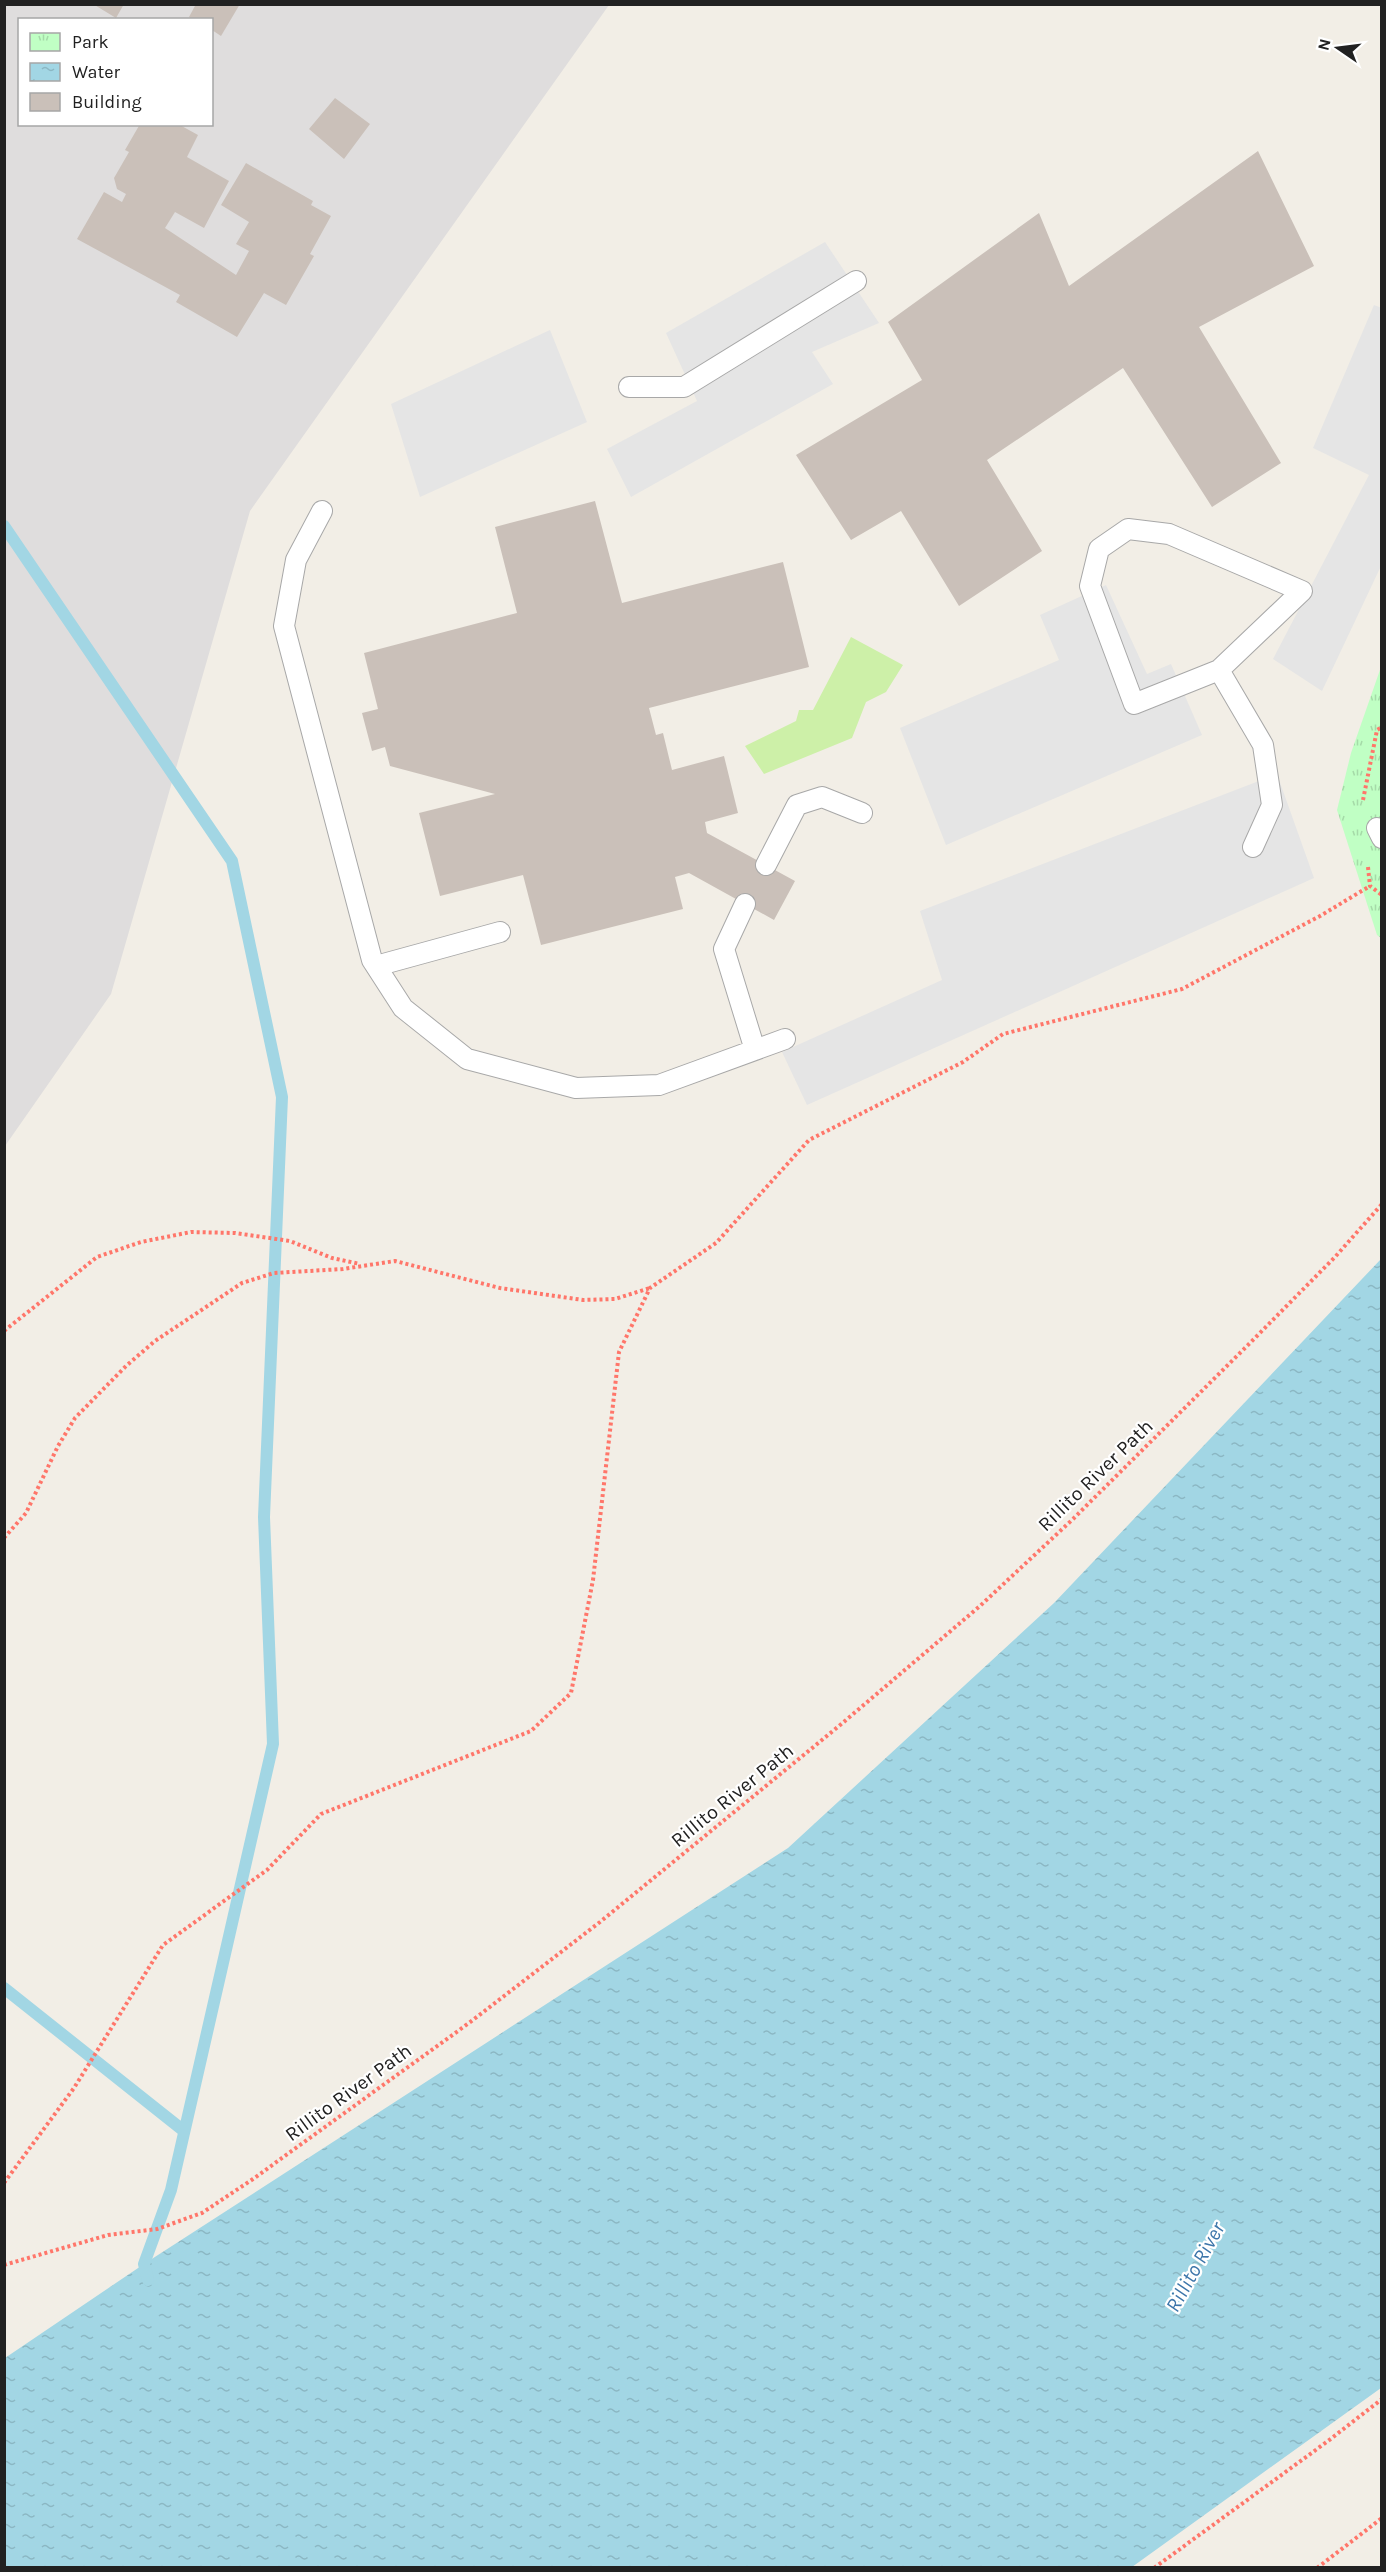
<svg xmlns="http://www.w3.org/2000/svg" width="1386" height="2572" viewBox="0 0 1386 2572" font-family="Karla,sans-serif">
	<defs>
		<pattern id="park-tufts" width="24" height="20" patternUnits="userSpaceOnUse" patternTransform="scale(1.5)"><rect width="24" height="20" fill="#c0ffc4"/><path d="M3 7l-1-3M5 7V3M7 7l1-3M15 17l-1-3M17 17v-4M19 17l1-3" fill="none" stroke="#a5daa8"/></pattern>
		<pattern id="water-ripples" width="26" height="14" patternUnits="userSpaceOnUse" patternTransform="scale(1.5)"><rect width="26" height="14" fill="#a2d6e4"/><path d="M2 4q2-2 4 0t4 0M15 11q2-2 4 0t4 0" fill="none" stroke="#8bb7c3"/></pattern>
	</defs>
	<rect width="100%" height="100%" fill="#f2eee6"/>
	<path fill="#dfdddd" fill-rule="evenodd" d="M5,5H609L250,511L111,994L5,1146ZM20,20H212V124H20Z"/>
	<path fill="#cdf0a8" d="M851,637L903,665L886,692L866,702L852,738L764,774L745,746L796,721L799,710H813Z"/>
	<path fill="url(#park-tufts)" d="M1381,667V938L1377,935L1337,810L1351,753Z"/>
	<path fill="#e5e5e5" d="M825,242L879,323L812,352L833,384L631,497L607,449L697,401L666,333Z
		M1374,305L1382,308L1381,566L1322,691L1273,659L1369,475L1313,448Z
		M550,330L587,422L420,497L391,404Z
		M1106,585L1147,674L1171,664L1202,735L946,845L900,728L1059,660L1040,615Z
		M1277,774L1314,878L807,1105L782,1052L942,980L920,911Z"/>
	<path fill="url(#water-ripples)" d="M1381,1259V2388L1132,2567H5V2358L144,2264L788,1848L1054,1603Z"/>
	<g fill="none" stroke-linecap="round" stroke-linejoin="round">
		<path stroke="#a2d6e4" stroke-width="12" d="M4,526L232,861L282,1097L264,1517L273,1744L171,2190L144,2264L148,2280
			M4,1988L184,2131"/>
	</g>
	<path fill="#cac0b9" d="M93,4H124L116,18Z
		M196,4H240L221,36L212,30V20H193L189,17Z
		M335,98L370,124L344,159L309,129Z
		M140,124H178L198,135L187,157L229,181L204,228L175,212L165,228L236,275L249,251L236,244L249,222L221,205L246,163L313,201L311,205L331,216L310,254L314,256L286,305L264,293L237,337L176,302L180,295L77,239L104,192L122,202L126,194L117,189L114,178L129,152L125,150Z
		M1258,151L1314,266L1199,327L1281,463L1212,507L1123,368L987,460L1042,551L959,606L901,511L851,540L796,455L922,380L888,322L1039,213L1069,286Z
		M595,501L622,603L783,562L809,667L649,708L656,735L663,733L672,770L724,756L738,813L705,822L707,833L795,881L774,920L689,873L675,877L683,909L541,945L523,875L440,896L419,813L495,794L390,766L385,747L372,751L362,713L378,709L364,653L517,613L495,527Z"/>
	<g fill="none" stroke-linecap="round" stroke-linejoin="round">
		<defs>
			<path id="service" d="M629,387H684L856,281
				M322,511L296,560L284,626L372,960L403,1008L467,1059L576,1088L659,1085L785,1039
				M1219,670L1302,591L1169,534L1128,529L1099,549L1090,586L1134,704L1219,670L1263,745L1272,805L1253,847
				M1377,828L1382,838
				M766,865L797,805L822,797L862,813
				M745,904L724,949L755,1050
				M376,966L500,932"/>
		</defs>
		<use href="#service" stroke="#a8a8a8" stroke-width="22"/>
		<path stroke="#ff766a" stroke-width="4" stroke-dasharray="3 3" stroke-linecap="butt" d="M1363,800L1377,730L1382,727
			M1368,867L1370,886L1382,895
			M4,1331L97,1257L141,1242L191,1232L235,1233L290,1241L332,1258L360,1264
			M4,1538L26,1513L58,1446L75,1418L126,1366L155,1341L242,1283L274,1273L343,1269L395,1261L500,1288L583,1300L615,1299L650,1288
			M4,2183L74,2088L163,1945L267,1870L321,1814L531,1731L571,1693L593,1580L619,1352L650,1288L716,1243L809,1140L963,1062L1003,1034L1182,989L1320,916L1370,886
			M4,2265L108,2235L157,2229L202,2213L253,2179L469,2023L600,1922L839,1726L980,1606L1073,1519L1250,1343L1335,1257L1382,1204
			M1154,2568L1328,2441L1382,2399
			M1317,2568L1382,2518"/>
		<use href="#service" stroke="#fff" stroke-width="20"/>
	</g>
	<g text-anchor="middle" stroke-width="4.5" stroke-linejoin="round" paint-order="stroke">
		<g font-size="20" fill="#212121" stroke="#fff">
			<text transform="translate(1095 1475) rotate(-44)" y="7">Rillito River Path</text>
			<text transform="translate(732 1795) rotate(-39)" y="7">Rillito River Path</text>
			<text transform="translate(348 2092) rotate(-36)" y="7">Rillito River Path</text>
		</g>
		<g font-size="21" font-style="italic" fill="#3d76aa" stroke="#fff">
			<text transform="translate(1195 2267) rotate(-61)" y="7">Rillito River</text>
		</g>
	</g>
	<rect width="1386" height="2572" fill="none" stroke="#212121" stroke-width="12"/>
	<rect x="18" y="18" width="195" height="108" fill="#ffffff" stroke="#a6a6a6" stroke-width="1.5"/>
	<rect x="30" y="33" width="30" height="18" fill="url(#park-tufts)" stroke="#a6a6a6" stroke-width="1.5"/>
	<text x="72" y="48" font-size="18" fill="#212121">Park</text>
	<rect x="30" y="63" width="30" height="18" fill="url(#water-ripples)" stroke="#a6a6a6" stroke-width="1.5"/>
	<text x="72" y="78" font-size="18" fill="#212121">Water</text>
	<rect x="30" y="93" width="30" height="18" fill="#cac0b9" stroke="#a6a6a6" stroke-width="1.5"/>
	<text x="72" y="108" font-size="18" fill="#212121">Building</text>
	<g transform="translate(1338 48) rotate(284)" stroke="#ffffff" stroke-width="4.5" paint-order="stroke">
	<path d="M0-4.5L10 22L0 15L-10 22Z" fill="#212121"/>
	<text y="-9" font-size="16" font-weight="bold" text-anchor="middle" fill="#212121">N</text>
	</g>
</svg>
